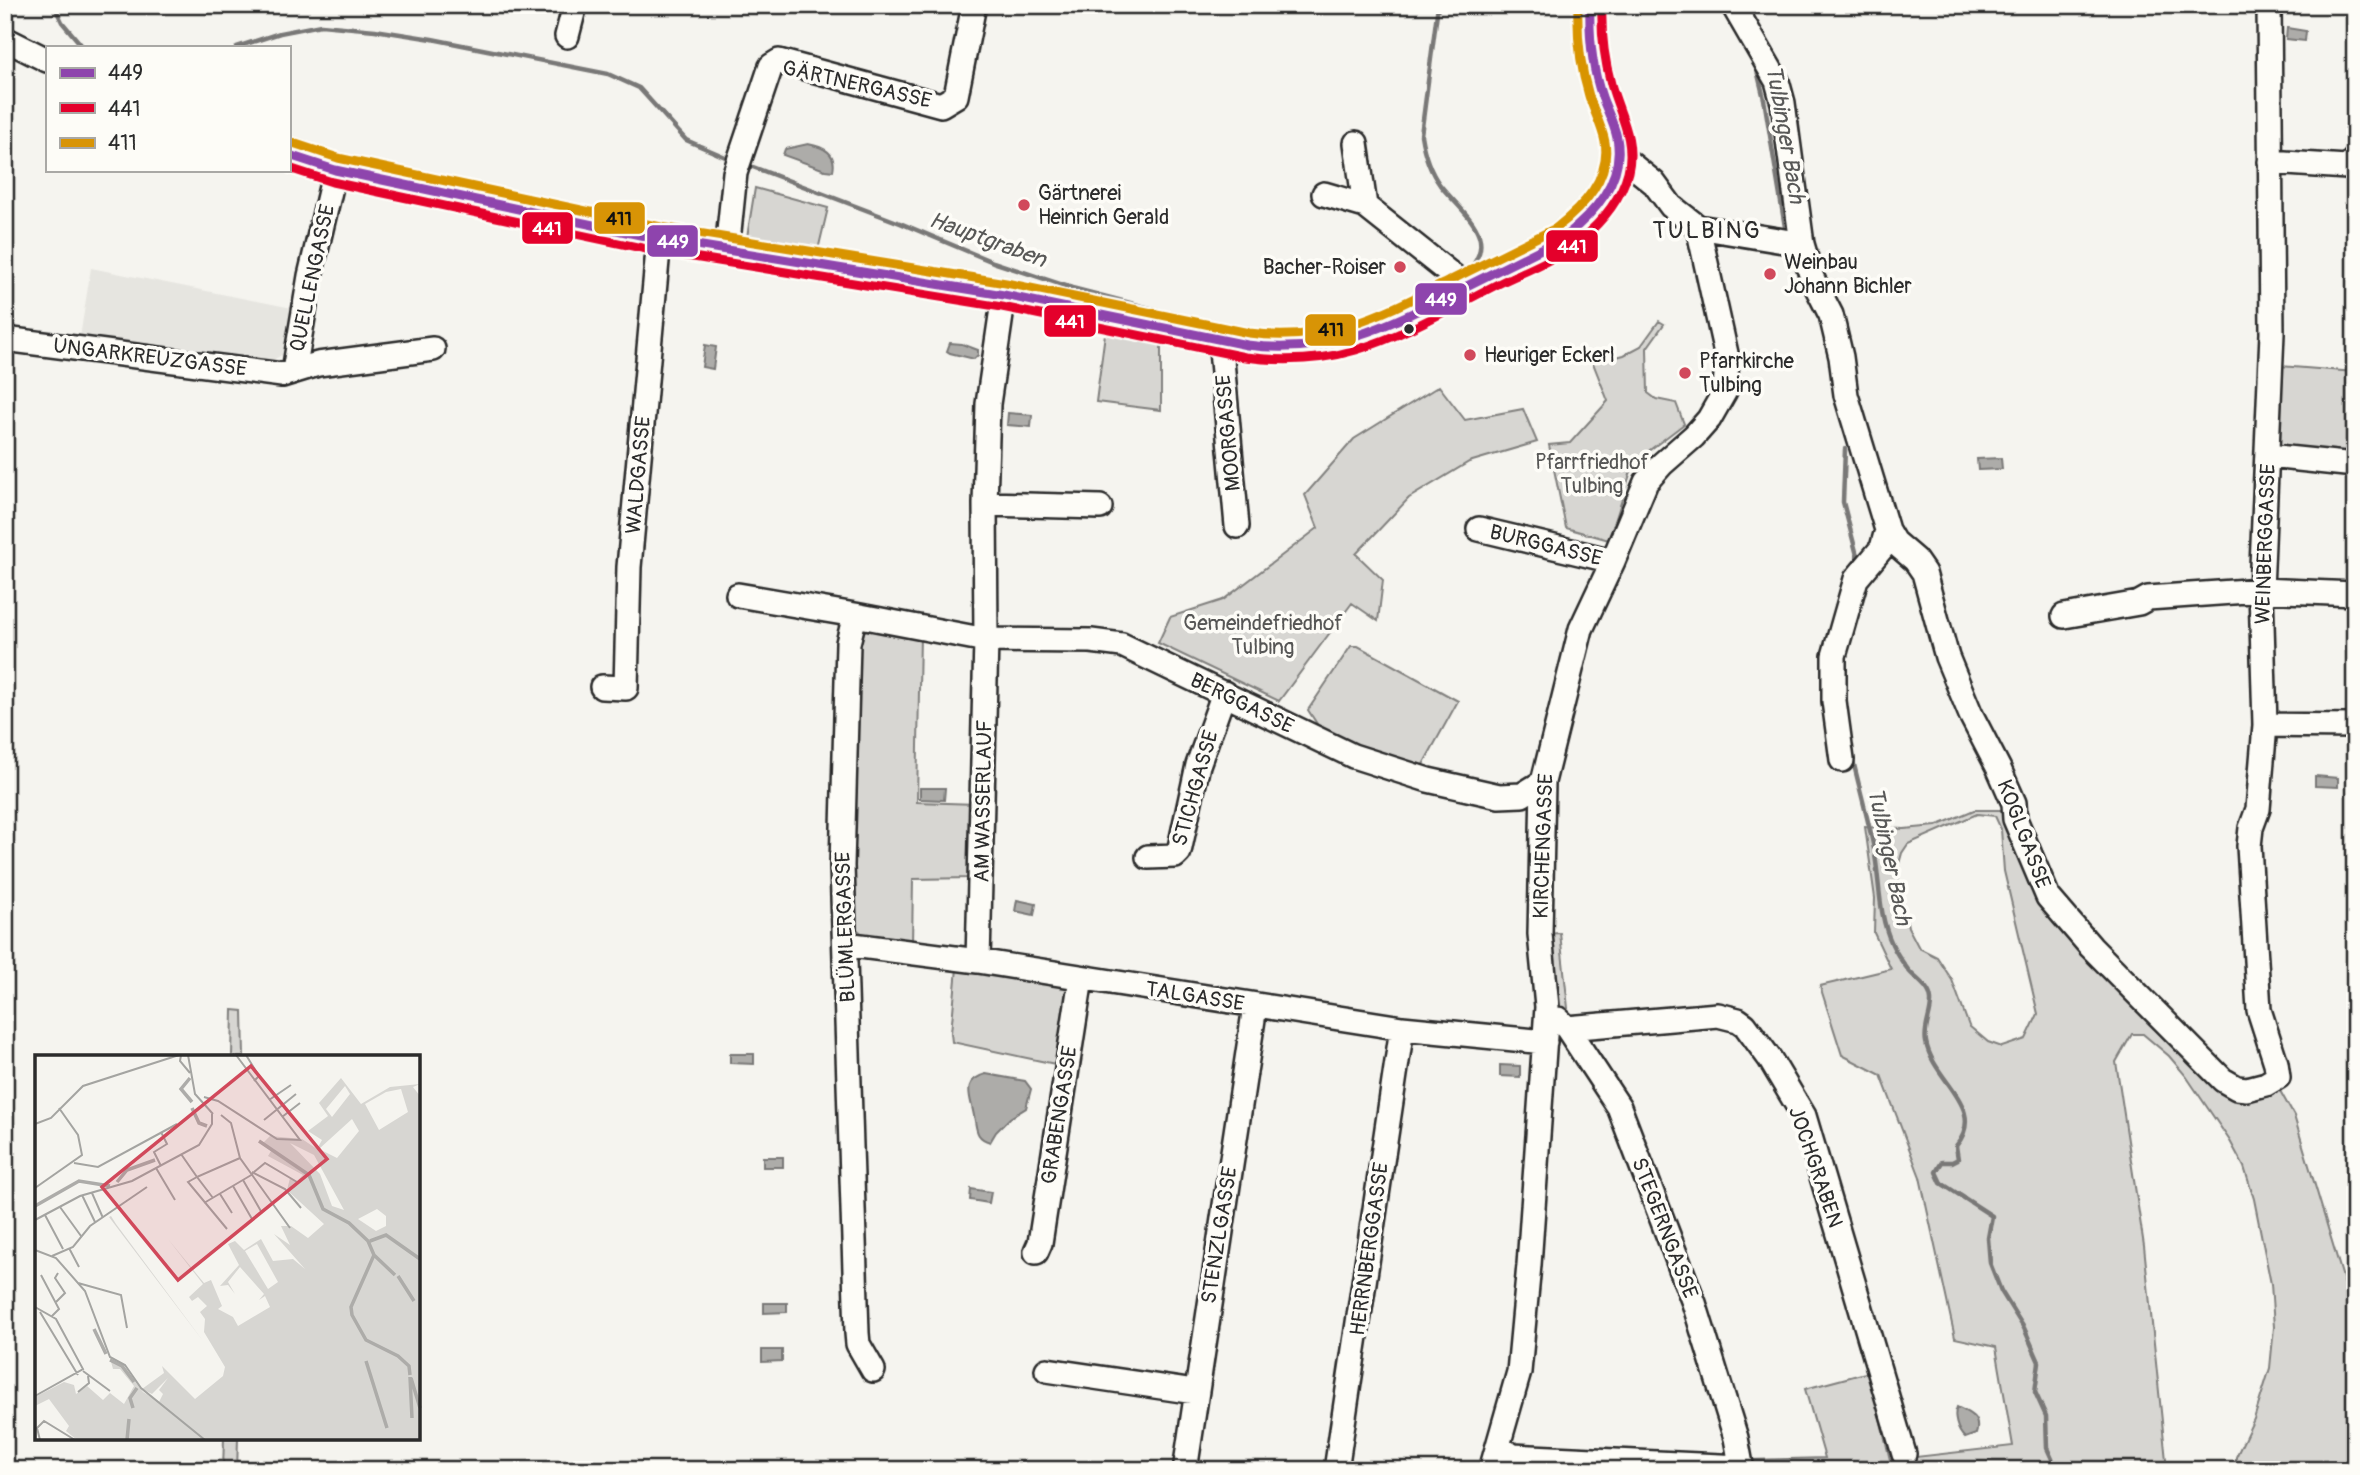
<svg xmlns="http://www.w3.org/2000/svg" width="2360" height="1475" viewBox="0 0 2360 1475" font-family="Pangolin,sans-serif">
	<rect width="100%" height="100%" fill="#f5f4ef"/>
	<filter id="ink" filterUnits="userSpaceOnUse"><feTurbulence type="fractalNoise" baseFrequency=".0143" numOctaves="2"/><feDisplacementMap in="SourceGraphic" scale="14" xChannelSelector="R" yChannelSelector="G"/><feConvolveMatrix kernelMatrix="1 2 1 2 8 2 1 2 1" color-interpolation-filters="sRGB"/></filter>
	<g filter="url(#ink)">
		<path fill="#e6e5e0" d="M91,268L292,308L285,353L273,360L200,355L80,337Z"/>
		<path fill="#d7d6d2" stroke="#81807e" stroke-width="2" fill-rule="evenodd" d="M755,188L828,208L818,250L747,237Z
			M1659,321L1664,324L1647,348L1648,393L1656,399L1676,403L1684,424L1634,462L1609,540L1566,528L1549,445L1570,443L1608,401L1593,363L1624,355L1641,346Z
			M1106,326L1161,338V410L1096,402Z
			M2280,366L2355,372V461L2273,453Z
			M1439,386L1465,420L1523,409L1537,442L1469,462L1409,498L1356,554L1383,580L1378,621L1352,603L1279,701L1158,643L1170,617L1223,600L1318,528L1305,495L1354,439Z
			M870,627L920,635L917,802L976,804L971,878L913,879L912,945L866,937L852,925L858,636Z
			M1351,646H1358L1458,701L1420,770L1367,752L1321,730L1308,710Z
			M1974,810H2006L2022,850L2220,1083L2279,1089L2294,1116L2350,1301L2355,1300V1470H2236V1457L2254,1419L2270,1368L2274,1327L2271,1284L2254,1199L2244,1167L2230,1141L2186,1076L2169,1056L2143,1034H2132L2116,1062L2144,1246L2167,1470H1751L1750,1460L1825,1458L1805,1389L1869,1372L1890,1460L2013,1446L1996,1347L1955,1338L1920,1177L1881,1075L1842,1055L1820,986L1891,969L1874,933L1875,898L1865,827L1904,829L1936,826ZM1977,814L1995,816L2001,829L2004,871L2038,1014L2026,1039L2002,1047L1988,1042L1969,1026L1952,980L1937,957L1919,948L1908,927L1897,871L1902,853L1908,844Z
			M1560,933L1568,1008L1559,1009L1549,990L1544,934Z
			M957,968L1065,985L1071,994L1060,1065L952,1042L951,1033Z
			M233,1010L243,1011L244,1057H232Z
			M224,1438H238L237,1470H223Z"/>
		<path fill="#adaca9" stroke="#797877" stroke-width="2" d="M2287,28L2306,31L2305,41L2286,39Z
			M808,144C824,147 837,153 833,171L825,170L783,155L785,149Z
			M950,343L962,344L978,350V355L974,359L950,353L947,351Z
			M705,345L716,347L713,369L702,367Z
			M1008,413L1032,415L1031,427L1007,425Z
			M2001,458L2002,469L1978,470L1977,459Z
			M2315,776L2338,778V787L2315,786Z
			M920,788H945L944,800L920,799Z
			M1017,900L1036,904L1034,915L1015,911Z
			M730,1054H754V1064L730,1063Z
			M1500,1065L1520,1066V1077L1500,1076Z
			M986,1074L1025,1081L1031,1089L1026,1108L1010,1118L996,1132L990,1142C975,1138 977,1129 974,1116C971,1097 960,1081 986,1074Z
			M763,1157H783V1167H763Z
			M971,1189L991,1192L989,1203L970,1200Z
			M764,1303H787V1312L764,1313Z
			M762,1350H782V1361L762,1362Z
			M1957,1407C1970,1413 1981,1418 1976,1434L1965,1438C1957,1431 1953,1416 1957,1407Z"/>
		<g fill="none" stroke-linecap="round" stroke-linejoin="round">
			<path stroke="#797877" stroke-width="4.5" d="M54,5L62,22L83,47
				M1438,5L1421,135C1424,154 1429,170 1440,185C1464,215 1502,238 1465,274
				M237,47L280,33L321,25L375,30L432,39L608,74L639,88L686,140L730,159
				M1756,66L1764,99L1786,233
				M745,164L900,223L993,262L1072,288L1216,325L1263,333L1301,334L1348,324L1398,308
				M1789,252L1800,274
				M1835,395L1840,413
				M1845,449L1843,502L1859,563
				M1852,756C1859,787 1868,818 1874,849C1880,880 1878,915 1892,944C1896,953 1903,963 1909,971C1917,980 1930,987 1931,1000C1932,1014 1923,1028 1926,1042C1933,1081 1988,1107 1956,1146L1958,1159L1952,1162H1942L1936,1172L1941,1183L1992,1216L1988,1238L1990,1263L2001,1291L2024,1328L2039,1362L2035,1392L2046,1416L2047,1448L2057,1470"/>
			<defs>
				<path id="minor" d="M1733,5L1777,81L1783,103L1802,244L1812,278L1831,315L1841,357L1846,395L1887,530L1894,542L1915,560L1924,573L1947,657L1971,715L1999,769L2014,803L2015,819L2048,897L2091,947L2223,1080L2237,1088L2247,1089L2266,1084L2278,1077L2276,1063L2259,1010L2249,846L2251,828L2258,809L2265,725L2261,590L2272,333L2269,5
					M567,36L575,5
					M5,39L47,60
					M1356,143L1365,206
					M1618,154L1654,183L1671,206L1698,227L1802,244
					M289,155L335,170L659,239L1004,295L1099,313L1247,345L1276,349L1317,346L1353,338L1405,317L1563,238C1590,218 1616,190 1618,154C1619,134 1609,115 1602,97C1593,67 1588,36 1590,5
					M2270,162L2347,167L2355,159
					M1324,194L1365,206L1467,287
					M727,251L735,173L771,66L779,61L941,105L956,96L974,5
					M1004,295L988,404L985,504L986,640L1091,641L1122,645L1353,756L1428,780L1499,796L1522,795L1543,782
					M5,339L282,375L318,364L433,349
					M1220,339L1237,526
					M294,371L310,276L335,170
					M2268,456L2355,465
					M985,504L1100,507
					M1479,529L1613,561
					M738,595L855,615
					M2064,616L2139,603L2148,598L2261,590L2355,594
					M602,687L626,688L629,567L659,239
					M2265,725L2355,726
					M1842,760L1834,701V656L1856,579L1882,548L1887,530
					M1148,857L1175,856L1179,852L1198,765L1224,693
					M845,944L978,961L1402,1028L1545,1042
					M1558,1019L1567,1028L1619,1107L1694,1303L1736,1438L1742,1470
					M1567,1028L1718,1015L1738,1020L1745,1025L1770,1059L1804,1116L1904,1454
					M1036,1252L1040,1243L1081,978
					M873,1370L858,1344L857,1333L842,866L848,643L855,615L986,640L978,961
					M1047,1370L1195,1392
					M1499,1447L1513,1456L1741,1467
					M1186,1464L1255,1006
					M1336,1470L1402,1028
					M1491,1470L1519,1372L1529,1265L1547,1007L1540,934L1543,782L1581,629L1613,561L1646,482L1662,464L1694,436L1709,419L1725,391L1727,358L1698,227"/>
			</defs>
			<use href="#minor" stroke="#2b2b2b" stroke-width="28"/>
			<use href="#minor" stroke="#fdfcf7" stroke-width="23"/>
			<defs>
				<path id="bus-1" d="M289,155L335,170L659,239L1004,295L1247,345C1329,356 1386,327 1457,291C1492,273 1528,256 1563,238C1594,214 1625,180 1617,138C1614,123 1607,111 1602,97C1592,68 1589,36 1590,5"/>
				<path id="bus-2" d="M289,168L332,182L656,251L1002,307L1245,357C1283,362 1319,361 1356,350C1406,335 1454,306 1500,283C1527,270 1557,259 1580,240C1602,222 1621,199 1628,172C1636,139 1619,114 1611,84C1604,58 1601,32 1602,5"/>
				<path id="bus-3" d="M293,143L338,158L661,227L1006,283L1249,333C1328,344 1383,314 1451,280C1486,263 1521,245 1556,228C1582,208 1611,178 1605,142C1602,126 1594,112 1589,96C1580,67 1577,36 1578,5"/>
			</defs>
			<use href="#bus-1" stroke="#fdfcf7" stroke-width="14"/>
			<use href="#bus-2" stroke="#fdfcf7" stroke-width="14"/>
			<use href="#bus-3" stroke="#fdfcf7" stroke-width="14"/>
			<use href="#bus-1" stroke="#8e44ad" stroke-width="9"/>
			<use href="#bus-2" stroke="#e4002b" stroke-width="9"/>
			<use href="#bus-3" stroke="#d89406" stroke-width="9"/>
		</g>
	</g>
	<g fill="#d1495b" stroke="#fdfcf7" stroke-width="2.5">
		<circle cx="1024" cy="205" r="7"/>
		<circle cx="1400" cy="267" r="7"/>
		<circle cx="1770" cy="274" r="7"/>
		<circle cx="1470" cy="355" r="7"/>
		<circle cx="1685" cy="373" r="7"/>
	</g>
	<circle fill="#2b2b2b" stroke="#fdfcf7" stroke-width="2.5" cx="1409" cy="329" r="6"/>
	<g text-anchor="middle" stroke-width="7" stroke-linejoin="round" paint-order="stroke">
		<g font-size="21" fill="#2b2b2b" stroke="#fdfcf7">
			<text transform="translate(857 84) rotate(13)" y="7">GÄRTNERGASSE</text>
			<text transform="translate(312 278) rotate(-78)" y="7">QUELLENGASSE</text>
			<text transform="translate(150 357) rotate(7)" y="7">UNGARKREUZGASSE</text>
			<text transform="translate(1228 433) rotate(-95)" y="7">MOORGASSE</text>
			<text transform="translate(638 475) rotate(-85)" y="7">WALDGASSE</text>
			<text transform="translate(2265 544) rotate(-88)" y="7">WEINBERGGASSE</text>
			<text transform="translate(1546 545) rotate(14)" y="7">BURGGASSE</text>
			<text transform="translate(1242 703) rotate(26)" y="7">BERGGASSE</text>
			<text transform="translate(1195 788) rotate(-74)" y="7">STICHGASSE</text>
			<text transform="translate(983 801) rotate(-89)" y="7">AM WASSERLAUF</text>
			<text transform="translate(2024 834) rotate(69)" y="7">KOGLGASSE</text>
			<text transform="translate(1543 846) rotate(-88)" y="7">KIRCHENGASSE</text>
			<text transform="translate(845 927) rotate(-92)" y="7">BLÜMLERGASSE</text>
			<text transform="translate(1195 996) rotate(9)" y="7">TALGASSE</text>
			<text transform="translate(1059 1115) rotate(-81)" y="7">GRABENGASSE</text>
			<text transform="translate(1816 1167) rotate(71)" y="7">JOCHGRABEN</text>
			<text transform="translate(1665 1228) rotate(69)" y="7">STEGERNGASSE</text>
			<text transform="translate(1219 1235) rotate(-81)" y="7">STENZLGASSE</text>
			<text transform="translate(1369 1249) rotate(-82)" y="7">HERRNBERGGASSE</text>
		</g>
		<g font-size="21" fill="#2b2b2b" stroke="#fdfcf7" text-anchor="start">
			<text x="1038" y="200">Gärtnerei<tspan x="1038" dy="24">Heinrich Gerald</tspan></text>
			<text x="1784" y="269">Weinbau<tspan x="1784" dy="24">Johann Bichler</tspan></text>
			<text x="1386" y="274" text-anchor="end">Bacher-Roiser</text>
			<text x="1484" y="362">Heuriger Eckerl</text>
			<text x="1699" y="368">Pfarrkirche<tspan x="1699" dy="24">Tulbing</tspan></text>
		</g>
		<g font-size="21" fill="#565655" stroke="#fdfcf7">
			<text x="1592" y="469">Pfarrfriedhof<tspan x="1592" dy="24">Tulbing</tspan></text>
			<text x="1263" y="630">Gemeindefriedhof<tspan x="1263" dy="24">Tulbing</tspan></text>
		</g>
		<g font-size="23" font-style="italic" fill="#585857" stroke="#fdfcf7">
			<text transform="translate(1786 134) rotate(80)" y="8">Tulbinger Bach</text>
			<text transform="translate(988 239) rotate(20)" y="8">Hauptgraben</text>
			<text transform="translate(1890 856) rotate(78)" y="8">Tulbinger Bach</text>
		</g>
		<g font-size="24" letter-spacing="2" fill="#2b2b2b" stroke="#fdfcf7">
			<text x="1707" y="238">TULBING</text>
		</g>
	</g>
	<g transform="translate(35 1055)">
		<rect width="385" height="385" fill="#f5f4ef"/>
		<path d="M306,23L326,49L355,32L385,29L378,32L385,41V385H42L31,376L34,371L14,344L0,351V342L29,327L39,330L41,339L52,331L68,345L75,338L89,349L99,331L85,314H78L75,303L87,309L108,337L124,347L128,339L124,335L133,323L117,339L107,334L129,318L127,311L160,344L188,321L190,312L169,277L170,264L165,257L172,251L163,242L157,246L154,242L168,229L133,184L169,228L176,225L187,251L183,254L198,262L203,271L235,252L230,241L224,245L229,239L205,212L193,227L200,239L193,230L185,231L204,210L193,189L200,186L209,195L226,184L238,206L258,204L270,214L239,179L255,190L246,171H256L273,183L289,169L252,135L255,123L261,127L268,120L233,101L236,96L227,89L235,81L267,84L282,94L287,85L273,76L293,61L284,48ZM310,31L315,39L297,62L291,54ZM366,34L373,57L344,75L330,49L351,37ZM317,64L324,76L302,103L284,94ZM255,88L279,100L309,155L297,151L285,119ZM342,154L351,161V171L341,176L323,164ZM222,189L243,227L233,234L210,196ZM76,161L81,169L168,286L74,162Z" fill="#d7d6d2" fill-rule="evenodd"/>
		<path fill="none" stroke="#adaca9" stroke-width="3.5" d="M155,23L146,34L157,47M157,53L164,68L172,71M224,86L274,120L288,154L314,168L333,186L339,200L316,252L317,260L331,285L363,301L374,311L375,320M82,127L92,115L120,105M0,151L44,126L75,131M335,186L351,180L385,204M339,200L360,220M363,221L379,246M59,274L71,299M75,305L87,311L99,327M331,306L352,373M375,322L377,363M376,323L385,353M98,353L95,343L102,333M92,385L94,364"/>
		<path fill="none" stroke="#a4a4a1" stroke-width="2" d="M146,0L145,6L155,18M153,0L160,39L178,59M211,0L224,21L219,26M169,42L183,46L242,84L265,85L201,0M234,45L256,30M186,60L196,68L205,103L255,173M247,62L265,48M229,65L261,39M0,69L16,63L48,31L144,0M146,99L162,122L205,103M39,108L63,112L142,69M126,111L119,97L132,89L126,77M121,113L140,145M217,117L250,134L266,153M219,117L230,108L262,127M208,125L227,158M198,131L217,164M0,133L47,100L43,80L24,53M57,138L68,163M185,139L197,158M47,140L60,167M178,143L162,122L153,127L192,174M169,148L218,119M25,152L46,181M10,160L28,194M0,165L45,141L97,126L164,90L177,69V59M34,193L44,212M0,195L21,203L50,236L75,302L90,310L106,333L170,385M17,201L38,192L55,171L112,132M6,220L24,254L17,261M43,228L86,240L92,273M20,248L30,238L20,223L23,218M0,252L21,264L48,314L0,341M5,257L43,320M48,316L75,336M43,337L54,328L53,321M5,385L2,373L9,366L40,385"/>
		<path fill="#d1495b" fill-opacity="0.15" stroke="#d1495b" stroke-width="3.5" d="M216,11L292,104L143,225L67,132Z"/>
		<rect width="385" height="385" fill="none" stroke="#2b2b2b" stroke-width="3.5"/>
	</g>
	<g stroke="#fdfcf7" stroke-width="2.5">
		<rect x="593" y="201" width="53" height="34" rx="7" fill="#d89406"/>
		<rect x="521" y="211" width="53" height="34" rx="7" fill="#e4002b"/>
		<rect x="646" y="224" width="53" height="34" rx="7" fill="#8e44ad"/>
		<rect x="1545" y="229" width="54" height="34" rx="7" fill="#e4002b"/>
		<rect x="1414" y="282" width="54" height="34" rx="7" fill="#8e44ad"/>
		<rect x="1043" y="304" width="54" height="34" rx="7" fill="#e4002b"/>
		<rect x="1304" y="313" width="53" height="34" rx="7" fill="#d89406"/>
	</g>
	<g font-size="19" text-anchor="middle" font-weight="bold" fill="#fff">
		<text x="547" y="235">441</text>
		<text x="673" y="248">449</text>
		<text x="1572" y="253">441</text>
		<text x="1441" y="306">449</text>
		<text x="1070" y="328">441</text>
	</g>
	<g font-size="19" text-anchor="middle" font-weight="bold" fill="#111">
		<text x="619" y="225">411</text>
		<text x="1331" y="336">411</text>
	</g>
	<rect width="2360" height="1475" fill="none" stroke="#fdfcf7" stroke-width="28"/>
	<rect x="14" y="14" width="2332" height="1447" fill="none" stroke="#2b2b2b" stroke-width="2.5" filter="url(#ink)"/>
	<rect x="46" y="46" width="245" height="126" fill="#fdfcf7" stroke="#a9a8a5" stroke-width="2"/>
	<rect x="60" y="68" width="35" height="10" fill="#8e44ad" stroke="#a9a8a5" stroke-width="2"/>
	<text x="108" y="80" font-size="21" fill="#2b2b2b">449</text>
	<rect x="60" y="103" width="35" height="10" fill="#e4002b" stroke="#a9a8a5" stroke-width="2"/>
	<text x="108" y="116" font-size="21" fill="#2b2b2b">441</text>
	<rect x="60" y="138" width="35" height="10" fill="#d89406" stroke="#a9a8a5" stroke-width="2"/>
	<text x="108" y="150" font-size="21" fill="#2b2b2b">411</text>
</svg>
